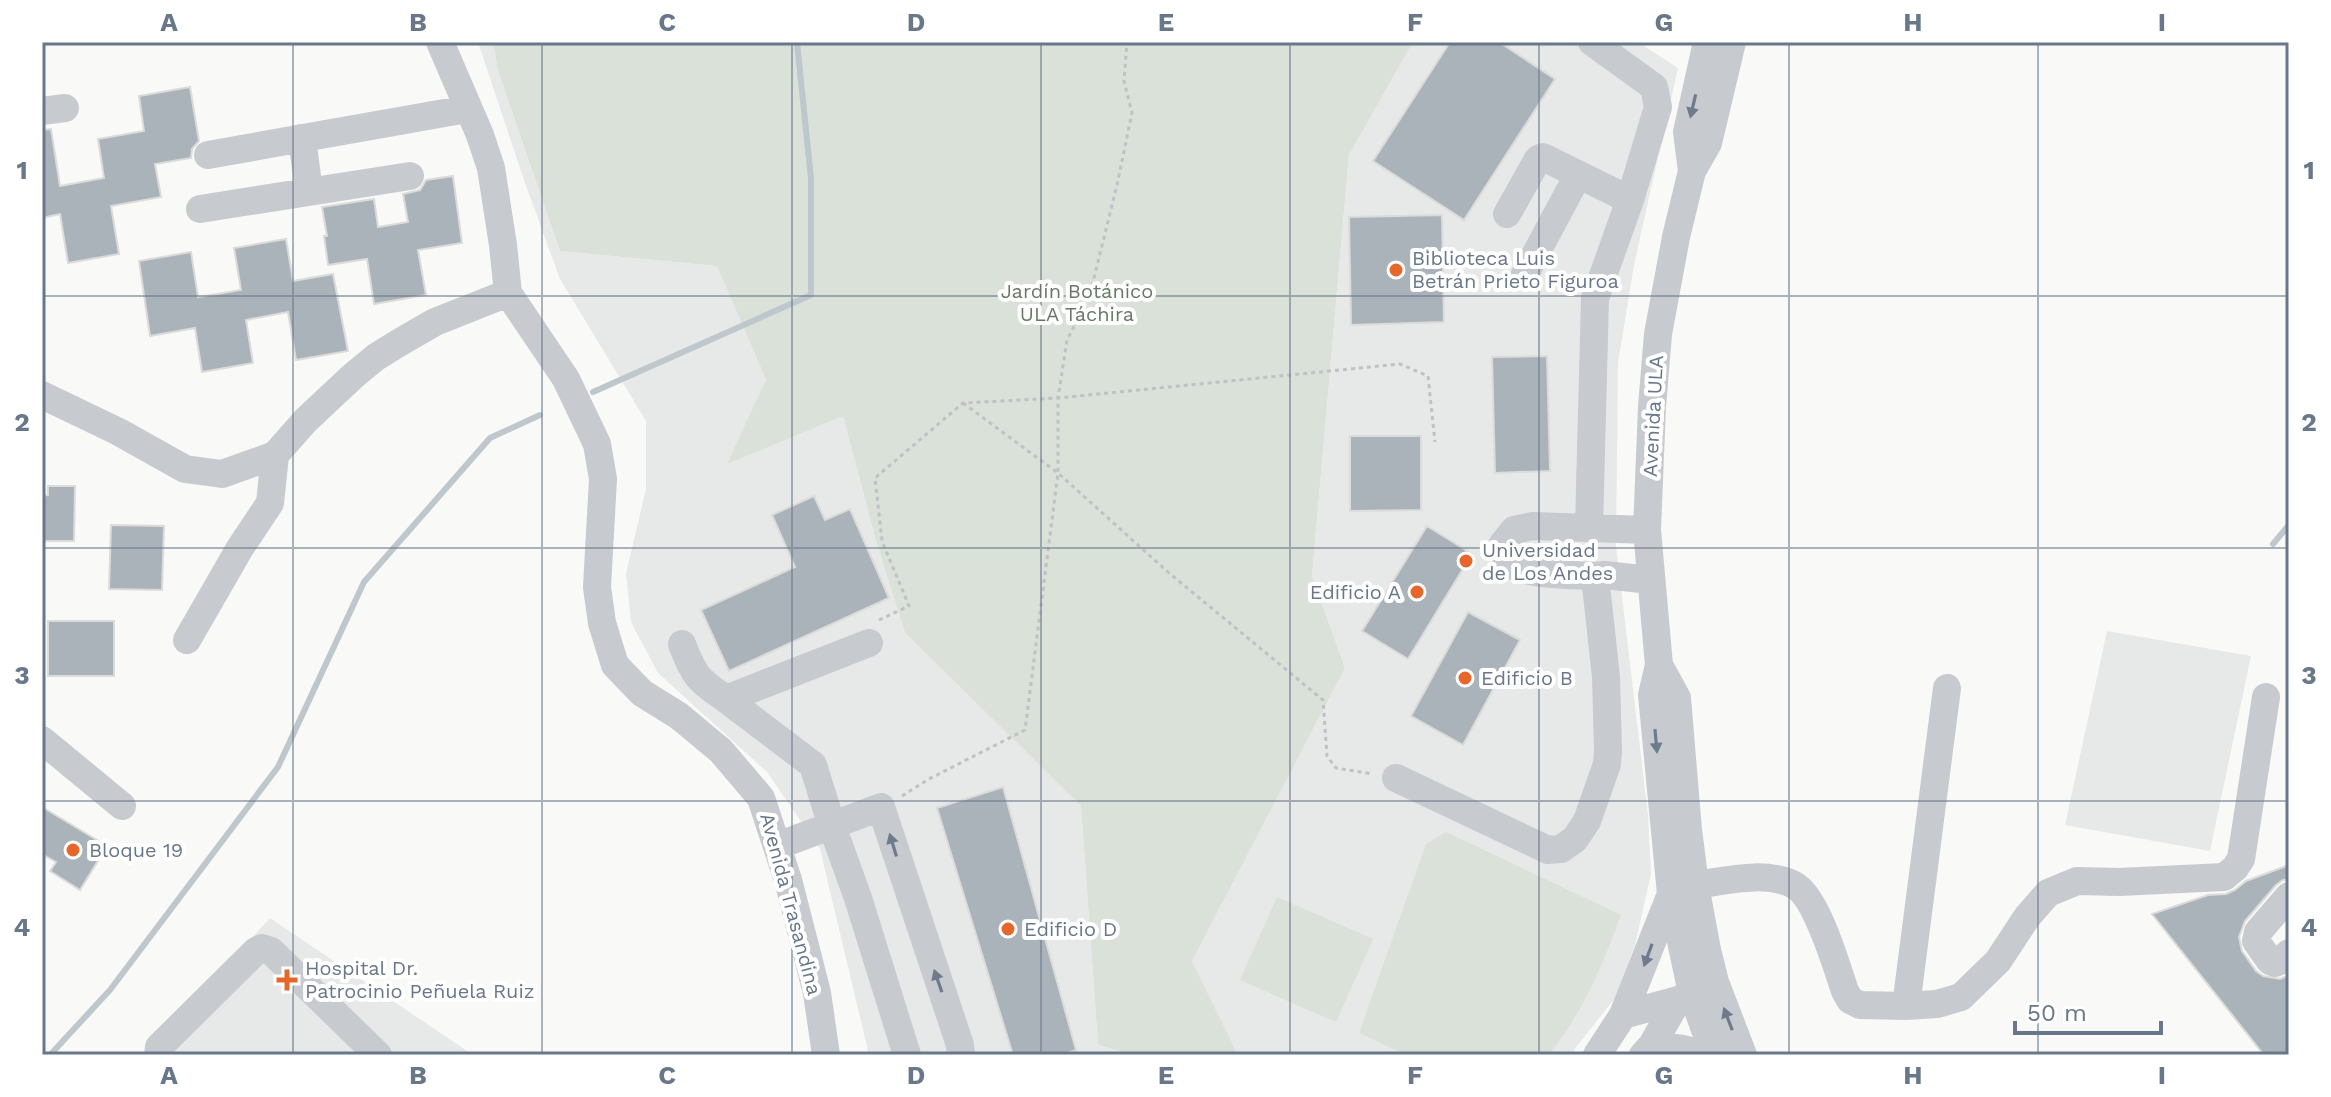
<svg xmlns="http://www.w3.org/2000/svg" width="2331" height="1097" viewBox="0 0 2331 1097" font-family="'Work Sans',sans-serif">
	<rect width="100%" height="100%" fill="#f9f9f7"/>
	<path fill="#e7e8e8" d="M478,42H493L498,71L560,251L717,266L766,380L843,416L876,541L905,633L1081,806L1098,1045L1133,1055H869L820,849L767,772L658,673L631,622L626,573L646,489V421L560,279L525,183Z
		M1413,42H1638L1678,68L1634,265L1618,363L1616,546L1648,815L1651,874L1635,945L1615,998L1570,1055H1238L1192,961L1345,668L1312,576L1349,155Z
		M2107,631L2251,656L2210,851L2065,825Z
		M270,918L473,1055H170L157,1041Z"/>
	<path fill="#dae1d8" d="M493,42H1413L1349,155L1312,576L1345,668L1192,961L1238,1055H1133L1098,1045L1081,806L905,633L876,541L843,416L727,464L766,380L717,266L560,251L498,71Z
		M1446,832L1621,915C1603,964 1582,1015 1548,1055H1406L1359,1033L1426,844Z
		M1277,897L1373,939L1336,1022L1240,980Z"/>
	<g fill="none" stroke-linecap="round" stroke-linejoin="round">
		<path stroke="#bdc7cc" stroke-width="6" d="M593,392L811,295V179L797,42
			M2273,544L2289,525
			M50,1055L110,990L278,767L364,582L490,438L540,415"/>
	</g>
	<path fill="#abb3ba" stroke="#dbdbd9" stroke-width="2" d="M1450,42H1499L1555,79L1464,220L1373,161Z
		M190,87L199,141L192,149L191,158L155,164L161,197L111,206L119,254L68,263L60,214L42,218V130L51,129L60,186L104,178L98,139L144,131L139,96Z
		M453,176L462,243L418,250L426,295L374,304L367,259L328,265L324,236H327L322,207L374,199L378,227L408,222L403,194L420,190L426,180Z
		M1442,215L1444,322L1351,325L1349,217Z
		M286,239L293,281L333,274L348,351L296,360L288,312L246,320L253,363L202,372L195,328L150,336L139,261L191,252L198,297L241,290L234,248Z
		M1547,356L1550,471L1495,473L1492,357Z
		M1350,436H1421V510L1350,511Z
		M48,486H75L74,541H43L42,496L48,495Z
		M814,496L825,520L850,509L889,598L729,671L701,610L795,567L772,515Z
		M111,525L164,526L162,590L109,589Z
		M1427,526L1472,554L1408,659L1362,631Z
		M1468,612L1520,640L1463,745L1411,716Z
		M48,621H114V676H48Z
		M1003,787L1076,1050L1061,1055H1013L937,808Z
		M42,807L107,846L80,890L50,871L56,862L42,854Z
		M2289,865V879L2283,880L2276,885L2245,921L2239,937L2242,951L2256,971L2263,976L2280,979L2289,975V1055H2264L2152,914L2208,895L2226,894L2235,890L2246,881Z"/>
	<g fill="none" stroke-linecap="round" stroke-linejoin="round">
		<path stroke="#bfc1c4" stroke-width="3" stroke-dasharray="4 4" stroke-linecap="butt" d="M963,403L1058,473L1169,573L1323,700L1327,756L1336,768L1373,774
			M879,620L909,606L882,541L875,478L963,403L1058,398L1400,364L1428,376L1435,442
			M902,796L929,779L1025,730L1058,473V398L1067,340L1089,298L1117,185L1132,113L1124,81L1127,42"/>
		<path stroke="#c7cace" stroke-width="28" d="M440,42L480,135L491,168L503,245L508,293L566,379L597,444L603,479L597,587L602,623L615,665L642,693L679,716L721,751L761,798L788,880L804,942L817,993L826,1055
			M42,111L65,108
			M302,138L309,191
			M208,155L467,109
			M1692,171L1687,132L1707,42
			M200,209L410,176
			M1507,214L1538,159L1543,157L1630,200
			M1525,274L1578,175
			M42,395L119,432L185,469L222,474L275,455L306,420L353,376L376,357L402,341L435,322L508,293
			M1589,527L1595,298L1630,200L1658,107L1654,87L1592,42
			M1647,530L1533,526L1514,530L1502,545C1505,555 1506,563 1516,567C1532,575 1575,575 1595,576L1604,575L1651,580
			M187,640L240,548L270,503L275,455
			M869,643L726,699L813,765L832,826L858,898L907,1055
			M682,644C694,676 698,680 726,699
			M1659,665L1677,698L1688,830L1695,885L1707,950L1715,982L1743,1055
			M42,740L122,806
			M1396,778L1548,850L1561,849L1575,839L1587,821L1607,764L1608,750L1606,677L1595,576
			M777,846L881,807L960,1045L961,1055
			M1695,885C1725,881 1765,870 1794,885C1817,897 1836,965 1845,991L1850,1000L1860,1005L1906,1006L1937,1004L1961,997L1998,961L2027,917L2048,893L2077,881L2119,882L2224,877L2235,868L2241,859L2266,697
			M2289,896L2258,932L2256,941L2270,961L2275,963L2280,961L2289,953
			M1906,1006L1947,688
			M1623,1015L1678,1000L1707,986
			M1652,1045L1683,1049L1706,1055
			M158,1055L159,1047L256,951L262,948L271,951L378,1055
			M1597,1055L1623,1015L1671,894
			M1643,1055L1652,1045L1678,1000
			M1714,1055L1692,993L1671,894L1652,695L1659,665L1647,530L1652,407L1658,334L1676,237L1692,171L1708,143L1732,42"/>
	</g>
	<defs><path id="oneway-solid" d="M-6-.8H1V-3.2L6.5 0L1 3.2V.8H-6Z" transform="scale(2)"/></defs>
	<g fill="#6d7b8c">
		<use href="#oneway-solid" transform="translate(1693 106) rotate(103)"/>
		<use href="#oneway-solid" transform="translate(1656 741) rotate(85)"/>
		<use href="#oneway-solid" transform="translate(893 845) rotate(-107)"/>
		<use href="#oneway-solid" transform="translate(1648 955) rotate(110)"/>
		<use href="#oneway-solid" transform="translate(938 981) rotate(-109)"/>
		<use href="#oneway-solid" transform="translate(1728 1019) rotate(-111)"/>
	</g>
	<path fill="none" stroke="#687789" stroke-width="2" stroke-opacity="0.55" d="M293,42V1055M542,42V1055M792,42V1055M1041,42V1055M1290,42V1055M1539,42V1055M1789,42V1055M2038,42V1055M42,296H2289M42,548H2289M42,801H2289"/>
	<g fill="#e7662a" stroke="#fff" stroke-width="3">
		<circle cx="1396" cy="270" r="8"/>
		<circle cx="1466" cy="561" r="8"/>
		<circle cx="1417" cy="592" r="8"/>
		<circle cx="1465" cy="678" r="8"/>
		<circle cx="73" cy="850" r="8"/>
		<circle cx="1008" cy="929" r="8"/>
		<path d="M283 968h8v8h8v8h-8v8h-8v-8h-8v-8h8z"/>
	</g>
	<g text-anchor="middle" stroke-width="8" stroke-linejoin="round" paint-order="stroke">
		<g font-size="20" fill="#687789" stroke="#fff" text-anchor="start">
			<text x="1412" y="265">Biblioteca Luis<tspan x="1412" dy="23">Betrán Prieto Figuroa</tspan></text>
			<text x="1482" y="557">Universidad<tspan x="1482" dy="23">de Los Andes</tspan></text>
			<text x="1401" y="599" text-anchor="end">Edificio A</text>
			<text x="1481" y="685">Edificio B</text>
			<text x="89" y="857">Bloque 19</text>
			<text x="1024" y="936">Edificio D</text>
			<text x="305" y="975">Hospital Dr.<tspan x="305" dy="23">Patrocinio Peñuela Ruiz</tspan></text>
		</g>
		<g font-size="20" fill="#667a63" stroke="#fff">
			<text x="1077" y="298">Jardín Botánico<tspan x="1077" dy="23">ULA Táchira</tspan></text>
		</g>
		<g font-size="20" fill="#687789" stroke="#fff">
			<text transform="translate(1653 416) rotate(-87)" y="7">Avenida ULA</text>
			<text transform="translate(791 904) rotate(75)" y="7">Avenida Trasandina</text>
		</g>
	</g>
	<rect width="2331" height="1097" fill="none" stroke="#ffffff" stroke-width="88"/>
	<path d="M2015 1021v12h146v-12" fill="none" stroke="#687789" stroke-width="4"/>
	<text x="2027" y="1021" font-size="24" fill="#687789" stroke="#ffffff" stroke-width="6" paint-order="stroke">50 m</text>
	<rect x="44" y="44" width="2243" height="1009" fill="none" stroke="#687789" stroke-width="3"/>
	<g font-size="26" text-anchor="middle" font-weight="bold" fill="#687789">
		<text x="169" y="31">A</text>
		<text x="418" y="31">B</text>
		<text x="667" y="31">C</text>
		<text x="916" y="31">D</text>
		<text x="1166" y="31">E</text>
		<text x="1415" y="31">F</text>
		<text x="1664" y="31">G</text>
		<text x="1913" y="31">H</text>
		<text x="2162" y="31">I</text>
		<text x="22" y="179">1</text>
		<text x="2309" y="179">1</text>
		<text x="22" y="431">2</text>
		<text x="2309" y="431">2</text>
		<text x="22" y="684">3</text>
		<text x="2309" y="684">3</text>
		<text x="22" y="936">4</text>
		<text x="2309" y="936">4</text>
		<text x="169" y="1084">A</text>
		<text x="418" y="1084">B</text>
		<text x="667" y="1084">C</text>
		<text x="916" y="1084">D</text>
		<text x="1166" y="1084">E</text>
		<text x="1415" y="1084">F</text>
		<text x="1664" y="1084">G</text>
		<text x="1913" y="1084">H</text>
		<text x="2162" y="1084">I</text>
	</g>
</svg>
